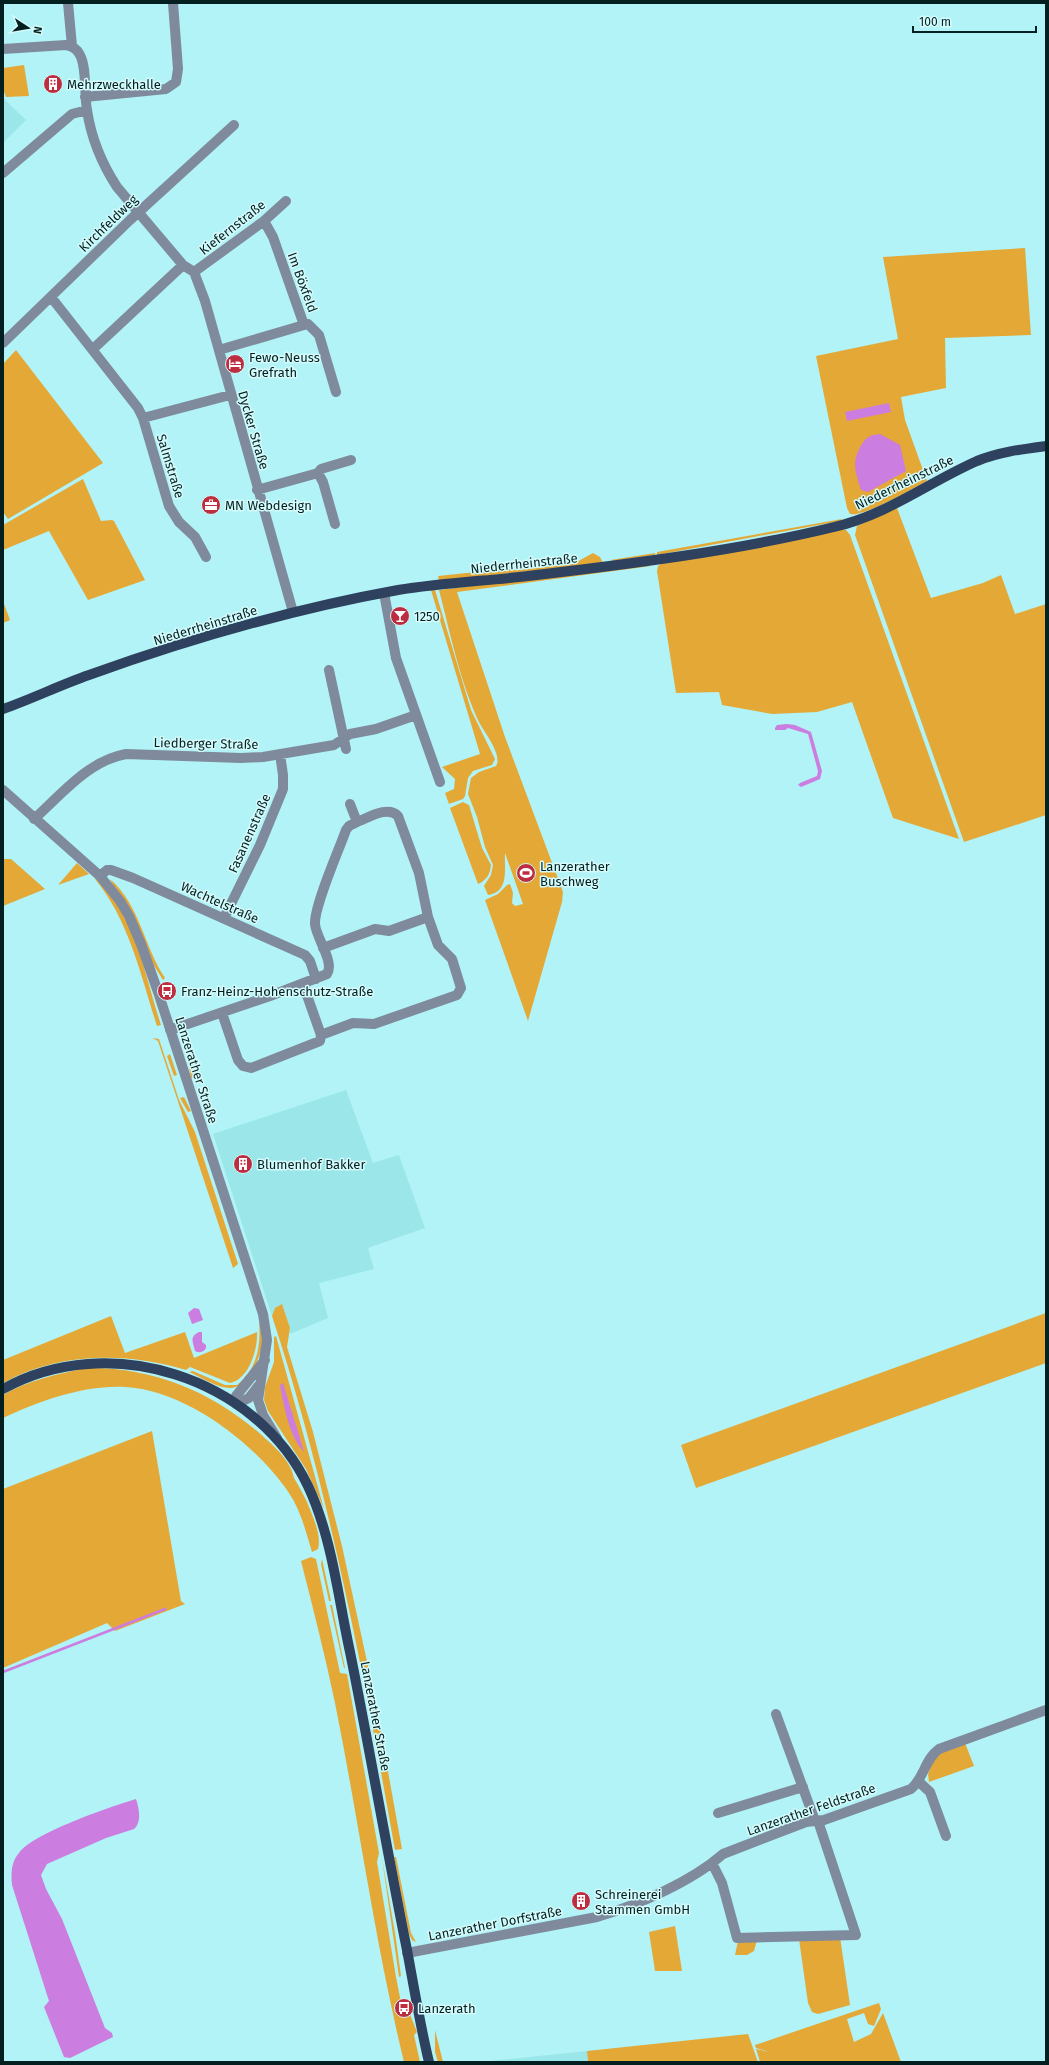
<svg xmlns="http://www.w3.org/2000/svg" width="1049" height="2065" viewBox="0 0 1049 2065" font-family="'Fira Sans',sans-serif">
	<rect width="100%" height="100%" fill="#b1f3f6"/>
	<path fill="#9be6e9" d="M3,98L26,120L3,143Z
		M346,1090L373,1163L399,1155L425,1228L368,1248L374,1269L319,1283L328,1318L290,1334V1328L284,1310L275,1308L272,1316L213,1134Z
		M587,2051L588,2062H482Z"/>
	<path fill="#e4a837" d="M24,65L29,96L6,97L3,89V68Z
		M1025,248L1031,335L945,338L946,388L901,397L905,420L927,481C914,488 862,518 850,514L847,508L816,356L898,339L883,257Z
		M16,350L103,463L8,519L3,512V364Z
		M83,479L101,521L112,520L114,521L145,580L88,600L49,531L3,550V525Z
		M897,508L931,598L983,583L1001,575L1015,614L1046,604V815L964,842L855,535L857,526Z
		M842,519L840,521L657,555V552Z
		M841,529L846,530L850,535L959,839L893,818L852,702L817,712L772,714L722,705L719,692L676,693L657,571L658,566L662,563Z
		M593,553L600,557L603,563L439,581L438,576L505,569L518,570L573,564Z
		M655,553V555L614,561L611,560Z
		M644,565L651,566L457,592L505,737L563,892L562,902L528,1021L485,900L498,894L507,885L510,884L513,893L512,903L515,906L523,904L505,853C504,868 510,892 488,895L484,886L491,875L493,865L485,847L477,817L468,794L471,778L479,772L496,766C503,755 484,732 479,722C460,682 450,632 439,590Z
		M431,590H435L471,710L495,759L492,765L473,771L468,778L465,796L463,799L449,804L445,793L454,789L455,779L442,767L480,754Z
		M3,601L10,620L3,623Z
		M463,802L469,805L482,848L491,865C490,874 487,880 478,884L450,808Z
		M3,859H11L45,889L3,906Z
		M77,863L89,874L58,885Z
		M96,878C138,922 143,970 161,1025L157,1026C141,976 129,920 95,879Z
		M110,879C140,905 144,947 165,978L163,980L153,964Z
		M152,1038L159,1039L179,1100L195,1132L238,1264L233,1268L158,1041Z
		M189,1047L196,1077L191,1078L186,1049Z
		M170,1054L177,1075L174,1076L167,1056Z
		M184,1097L191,1111L188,1112L180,1098Z
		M282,1304L290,1328L287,1347L313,1432L342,1546L374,1694L402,1849L395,1850C363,1670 329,1490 272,1316L275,1308Z
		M1046,1313V1363L696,1488L681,1445Z
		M111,1316L125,1353L185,1332L194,1358L257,1332C258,1349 249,1379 230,1383L190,1367L186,1370C126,1352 59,1352 3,1383V1360Z
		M259,1320C260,1327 262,1334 262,1341C261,1357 250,1386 232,1388C218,1389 201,1377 189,1372L193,1371L225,1385H237C258,1369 261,1344 259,1320Z
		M276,1336L324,1509L306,1469L268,1411L264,1400L265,1387L274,1362V1337Z
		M87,1368C151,1367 208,1390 257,1431C268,1441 283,1453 290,1467C292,1470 293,1475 294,1478C299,1486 303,1494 307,1502C312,1515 322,1535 318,1549L312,1552C306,1532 301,1511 289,1493C256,1444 186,1390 125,1387C83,1385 40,1401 3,1418V1395C29,1380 57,1374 87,1368Z
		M152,1431L181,1601L185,1604L115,1631L107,1623L3,1668V1489Z
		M311,1557L316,1559L340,1673L347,1674L379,1853L377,1862L396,1977L403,2013L409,2012L417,2032L414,2035L420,2062H404C375,1943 359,1822 335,1703C325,1655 313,1608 301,1561Z
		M322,1559L331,1601H329L321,1564Z
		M330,1605H332L345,1668H344Z
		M965,1743L974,1766L929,1782L928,1774L935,1755Z
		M394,1857H396L411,1933L416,1942L412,1940L409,1934Z
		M382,1858L395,1933L401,1976L399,1977Z
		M675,1926L682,1971H655L649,1932Z
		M840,1937L850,2005L818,2014L812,2012L808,2003L799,1939Z
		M757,1940L754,1951L747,1955H735L738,1941Z
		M879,2003L881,2009L874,2026L868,2024L864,2013L847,2019L854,2042L871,2034L883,2013L901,2062H760L756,2049L769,2052L756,2048L755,2045Z
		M435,2030L443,2062H438L435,2052Z
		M748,2034L758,2062H588L587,2051Z"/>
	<path fill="#cc7de0" d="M889,403L891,412L847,421L845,412Z
		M880,434L900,445L906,471L868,492L861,490C855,471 851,462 862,444C867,436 871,435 880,434Z
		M787,724L795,725L811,732L822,771L820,779L801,787L798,785L800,783L817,776L818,771L808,734L788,728L785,730H775V728L777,725Z
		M194,1308L199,1309L203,1320L192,1324L188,1313Z
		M199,1332H202V1342L206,1345V1348C203,1353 199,1353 195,1351C193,1342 189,1337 199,1332Z
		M283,1383L302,1445L304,1452C289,1436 284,1407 280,1385Z
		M136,1799C139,1808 142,1822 134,1829L106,1838L47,1864L41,1875L46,1889L62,1919L105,2028L112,2033L113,2037L70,2058L64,2057L44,2007L49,2001L12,1885C11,1874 11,1862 19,1853C33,1833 110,1807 136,1799Z"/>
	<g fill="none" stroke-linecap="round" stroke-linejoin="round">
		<path stroke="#cc7de0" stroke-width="2.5" d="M3,1672L165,1609"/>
		<path stroke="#7f8a9c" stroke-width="10" d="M68,3L72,46
			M3,49L66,45C72,46 77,48 80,55C87,68 84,94 87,110C91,137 102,164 117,187L183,265L194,272L205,301L293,612
			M85,97L166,89L176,82L178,69L173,3
			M3,173L72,114L87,110
			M264,221L273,237L304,325L308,324L319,335L336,392
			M194,272L264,221L286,201
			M51,297L138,408L143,418L169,506L179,522L195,537L206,557
			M3,343L130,220L234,125
			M93,349L183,265
			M219,350L304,325
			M143,418L230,395
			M318,473L323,482L335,524
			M257,490L318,473L321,469L351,460
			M384,593L396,658L440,782
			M329,670L346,749
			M3,790L100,876L120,901L129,916L141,944L158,992L263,1314L267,1340L258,1400L263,1415L277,1438
			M34,819C62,794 88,761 126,754L241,758L263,757L334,745L350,734L376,729L416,715
			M100,876L107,870H111L133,878L305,955L310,961L316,979
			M224,918L260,845L283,789V775L280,754
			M323,948L375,929L389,931L428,917
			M222,1013L238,1060L243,1066L251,1068L320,1041L321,1035L303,984
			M170,1030L270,996L327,974C335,962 316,938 315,924C314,906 339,850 346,830L349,826L357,822L350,804
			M321,1035L353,1023L374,1024L457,995L461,988L452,959L438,945L428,917L419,873L398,816C388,805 368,818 357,822
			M259,1385L249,1398L236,1404V1396L265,1360
			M776,1714L815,1821
			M918,1781L930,1792L946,1836
			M718,1813L803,1787
			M712,1863L722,1883L737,1938L856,1935L818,1821
			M407,1953L597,1917C638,1905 691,1882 723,1854L806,1822L824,1820L911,1789C924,1778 925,1759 939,1749L1046,1710"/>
		<path stroke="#2e415e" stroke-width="10" d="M3,709C32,699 60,685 89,675C189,639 293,609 398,590C441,583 485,581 528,576C630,564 735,551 834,527C887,515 929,482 977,461C999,452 1023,449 1046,446
			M3,1389C108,1330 256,1377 308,1486C332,1537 338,1597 350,1652C370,1751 387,1851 407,1950C414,1987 420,2025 429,2062"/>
	</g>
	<defs>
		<symbol id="building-disc" viewBox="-11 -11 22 22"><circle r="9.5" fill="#bd2d3f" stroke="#d5fbfc"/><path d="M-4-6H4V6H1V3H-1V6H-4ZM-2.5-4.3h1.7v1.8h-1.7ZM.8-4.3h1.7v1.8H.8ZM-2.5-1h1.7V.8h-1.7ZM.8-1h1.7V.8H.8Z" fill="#fff"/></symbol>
		<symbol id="hotel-disc" viewBox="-11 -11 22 22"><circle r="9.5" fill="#bd2d3f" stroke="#d5fbfc"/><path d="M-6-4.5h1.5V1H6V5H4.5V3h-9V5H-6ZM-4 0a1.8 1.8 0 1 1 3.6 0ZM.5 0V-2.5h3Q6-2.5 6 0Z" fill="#fff"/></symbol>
		<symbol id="office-disc" viewBox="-11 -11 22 22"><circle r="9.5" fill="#bd2d3f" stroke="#d5fbfc"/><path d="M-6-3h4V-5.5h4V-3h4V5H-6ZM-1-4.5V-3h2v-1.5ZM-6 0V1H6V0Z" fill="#fff"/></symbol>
		<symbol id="bar-disc" viewBox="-11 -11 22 22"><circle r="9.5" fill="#bd2d3f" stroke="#d5fbfc"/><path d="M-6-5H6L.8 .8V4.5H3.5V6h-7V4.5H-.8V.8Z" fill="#fff"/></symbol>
		<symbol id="stadium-disc" viewBox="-11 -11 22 22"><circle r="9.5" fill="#bd2d3f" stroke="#d5fbfc"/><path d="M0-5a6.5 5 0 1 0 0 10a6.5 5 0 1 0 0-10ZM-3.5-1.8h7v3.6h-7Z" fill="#fff"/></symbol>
		<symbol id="bus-disc" viewBox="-11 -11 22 22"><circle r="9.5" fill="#bd2d3f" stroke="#d5fbfc"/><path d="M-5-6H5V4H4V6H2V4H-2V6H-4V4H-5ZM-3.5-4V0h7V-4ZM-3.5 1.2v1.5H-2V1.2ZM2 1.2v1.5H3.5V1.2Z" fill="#fff"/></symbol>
	</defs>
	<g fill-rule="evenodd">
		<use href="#building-disc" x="42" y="73" width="22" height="22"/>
		<use href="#hotel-disc" x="224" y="353" width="22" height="22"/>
		<use href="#office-disc" x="200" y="494" width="22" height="22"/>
		<use href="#bar-disc" x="389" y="605" width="22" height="22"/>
		<use href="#stadium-disc" x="515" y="862" width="22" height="22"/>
		<use href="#bus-disc" x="156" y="980" width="22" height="22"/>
		<use href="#building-disc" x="232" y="1153" width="22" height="22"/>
		<use href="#building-disc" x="570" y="1890" width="22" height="22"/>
		<use href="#bus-disc" x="393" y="1997" width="22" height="22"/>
	</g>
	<g text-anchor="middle" stroke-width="3" stroke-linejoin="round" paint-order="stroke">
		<g font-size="13" fill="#041f20" stroke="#d5fbfc" text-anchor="start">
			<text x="67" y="89">Mehrzweckhalle</text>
			<text x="249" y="362">Fewo-Neuss<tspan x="249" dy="15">Grefrath</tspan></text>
			<text x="225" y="510">MN Webdesign</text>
			<text x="414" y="621">1250</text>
			<text x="540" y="871">Lanzerather<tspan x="540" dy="15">Buschweg</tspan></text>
			<text x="181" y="996">Franz-Heinz-Hohenschutz-Straße</text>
			<text x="257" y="1169">Blumenhof Bakker</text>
			<text x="595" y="1899">Schreinerei<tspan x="595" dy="15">Stammen GmbH</tspan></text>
			<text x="418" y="2013">Lanzerath</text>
		</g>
		<g font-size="13" fill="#041f20" stroke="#d5fbfc">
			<text transform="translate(108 223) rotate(-44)" y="5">Kirchfeldweg</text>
			<text transform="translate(232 227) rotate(-38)" y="5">Kiefernstraße</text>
			<text transform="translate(303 282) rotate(70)" y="5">Im Böxfeld</text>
			<text transform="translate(254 430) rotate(74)" y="5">Dycker Straße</text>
			<text transform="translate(171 466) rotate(73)" y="5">Salmstraße</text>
			<text transform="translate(904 482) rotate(-26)" y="5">Niederrheinstraße</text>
			<text transform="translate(524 563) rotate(-6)" y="5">Niederrheinstraße</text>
			<text transform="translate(205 625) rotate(-17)" y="5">Niederrheinstraße</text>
			<text transform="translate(206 743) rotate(1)" y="5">Liedberger Straße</text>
			<text transform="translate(249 833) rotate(-66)" y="5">Fasanenstraße</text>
			<text transform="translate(220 902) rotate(24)" y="5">Wachtelstraße</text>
			<text transform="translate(197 1070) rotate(72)" y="5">Lanzerather Straße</text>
			<text transform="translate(376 1716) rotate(79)" y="5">Lanzerather Straße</text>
			<text transform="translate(811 1809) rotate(-19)" y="5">Lanzerather Feldstraße</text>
			<text transform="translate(495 1923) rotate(-11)" y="5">Lanzerather Dorfstraße</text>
		</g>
	</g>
	<rect width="1049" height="2065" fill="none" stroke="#041f20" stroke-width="8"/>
	<g transform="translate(28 28) rotate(102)" stroke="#d5fbfc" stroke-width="3" paint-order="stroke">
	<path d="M0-3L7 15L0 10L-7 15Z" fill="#041f20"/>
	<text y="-6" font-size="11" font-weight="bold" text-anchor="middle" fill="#041f20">N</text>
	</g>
	<path d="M913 26v6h123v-6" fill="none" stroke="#041f20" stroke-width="2"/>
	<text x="919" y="26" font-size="12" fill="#041f20" stroke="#d5fbfc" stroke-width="3" paint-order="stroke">100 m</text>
</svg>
